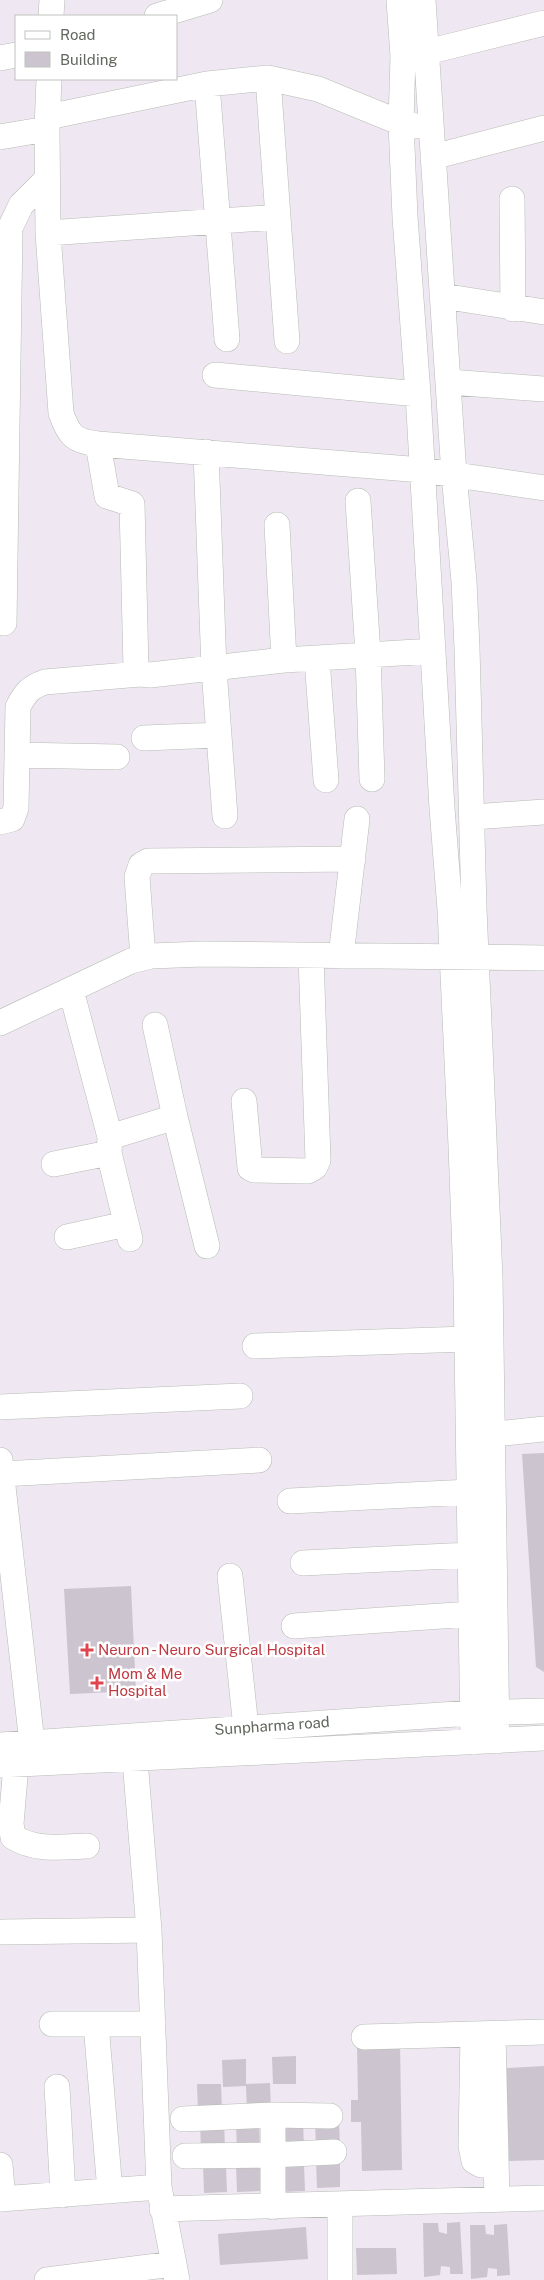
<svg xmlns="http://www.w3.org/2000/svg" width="544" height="2280" viewBox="0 0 544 2280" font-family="'Public Sans',sans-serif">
	<rect width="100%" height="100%" fill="#efe7f1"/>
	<path fill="#ccc5cf" d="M544,1453V1672L536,1667L522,1454Z
		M131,1586L136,1691L70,1694L64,1589Z
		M400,2043L402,2170L362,2171L361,2122H351V2100H358L357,2044Z
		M296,2056V2084H273L272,2057Z
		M246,2059V2084L270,2083L271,2110L247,2111L246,2086L223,2087L222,2060Z
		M544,2066V2160L509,2161L506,2068Z
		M197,2084H221L222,2111L198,2112Z
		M339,2120L340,2147L316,2148L315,2121Z
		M303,2121L304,2148L280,2149L279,2122Z
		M224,2122L225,2149L201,2150L200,2123Z
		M259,2122L260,2149L237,2150L236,2123Z
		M340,2160V2187L317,2188L316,2161Z
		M260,2164L261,2191L237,2192L236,2165Z
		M304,2164L305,2191L282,2192L281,2165Z
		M203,2165H226L227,2192L204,2193Z
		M460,2222L463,2274H450V2267L441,2266L440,2275L424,2277L423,2223H438L439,2232L447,2234V2223Z
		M507,2224L510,2275L497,2276V2269L488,2268L487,2277L471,2279L470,2225H485L486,2234L494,2235V2225Z
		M306,2227L308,2259L220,2265L218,2234Z
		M356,2248H396L397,2274L357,2275Z"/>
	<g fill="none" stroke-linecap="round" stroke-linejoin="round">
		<defs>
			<path id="minor" d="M399,0L403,56L401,123L405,217L418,394L442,808L450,910L461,1146L466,1279L473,1742
				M423,0L454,475L464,581L467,648L474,908L490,1278L497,1741
				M51,16L52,0
				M157,16L210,0
				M427,52L544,23
				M0,58L16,55
				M49,79L47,129L48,233L61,413C69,436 74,441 98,444L422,470L544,488
				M207,84L227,339
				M48,117L207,84L268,78L318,89L401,123L416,126
				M0,137L47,129
				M433,157L544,128
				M512,199L513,309
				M278,217L287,341
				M48,233L278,217L268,78
				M442,296L544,312
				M215,375L418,394
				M449,382L544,389
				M98,444L107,496L132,504L136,668L140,674L150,675L284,660L433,651
				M206,452L214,669L225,816
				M358,501L368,654L372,779
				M277,525L284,660
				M4,623L10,228L21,205L47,179
				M317,659L326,780
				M144,738L219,735
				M17,755L117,757
				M473,817L544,812
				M0,822L12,819L16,808L18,707C25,693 30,687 45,682L140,674
				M341,956L357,819
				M143,958L137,877L141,865L148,861L353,859
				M71,990L110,1137
				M0,1023L131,961L151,956L203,954L544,958
				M244,1101L250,1168L254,1170L308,1171L315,1167L318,1160L311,956
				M175,1117L207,1246
				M54,1164L109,1153
				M67,1237L126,1224
				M130,1239L109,1153L110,1137L175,1117L155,1025
				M255,1346L467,1339
				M0,1407L240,1396
				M476,1436L544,1429
				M0,1460L32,1743
				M2,1474L259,1460
				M290,1501L469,1492
				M303,1563L470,1555
				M230,1576L246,1728
				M294,1626L471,1614
				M133,1736L149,1930L159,2187L177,2280
				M0,1745L471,1713L544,1711
				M0,1765L544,1738
				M16,1765L11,1824L13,1837C36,1851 61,1847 87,1846
				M2,1932L149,1930
				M52,2024H153
				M96,2024L110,2191
				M493,2034L497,2199
				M473,2035L471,2146L474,2161L481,2165L496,2164
				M364,2037L544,2032
				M57,2087L63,2195
				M183,2119L273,2115L330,2116
				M185,2156L271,2155L334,2152
				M0,2165L3,2199
				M0,2199L159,2187
				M340,2205V2280
				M273,2207V2115
				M162,2209L544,2198
				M47,2280L173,2264"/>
		</defs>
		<use href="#minor" stroke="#b7bcb4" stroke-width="26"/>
		<use href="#minor" stroke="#fff" stroke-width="25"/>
	</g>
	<g fill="#e0444e" stroke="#fff" stroke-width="2">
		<path d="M84.5 1642.5h5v5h5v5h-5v5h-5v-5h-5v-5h5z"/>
		<path d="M94.5 1675.5h5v5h5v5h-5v5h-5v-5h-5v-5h5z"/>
	</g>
	<g text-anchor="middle" stroke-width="5" stroke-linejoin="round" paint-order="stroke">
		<g font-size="15" fill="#be3a42" stroke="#fff" text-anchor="start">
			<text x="98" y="1655">Neuron - Neuro Surgical Hospital</text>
			<text x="108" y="1679">Mom &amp; Me<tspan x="108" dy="17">Hospital</tspan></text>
		</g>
		<g font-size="15" fill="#62685e" stroke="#fff">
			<text transform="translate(272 1726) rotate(-4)" y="5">Sunpharma road</text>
		</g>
	</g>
	<rect x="15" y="15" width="162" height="65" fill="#ffffff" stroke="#c0c3bf"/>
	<rect x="25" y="31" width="25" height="8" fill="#ffffff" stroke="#c0c3bf"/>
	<text x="60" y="40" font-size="15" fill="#62685e">Road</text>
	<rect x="25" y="52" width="25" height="15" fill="#ccc5cf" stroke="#c0c3bf"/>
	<text x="60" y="65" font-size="15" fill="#62685e">Building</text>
</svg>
